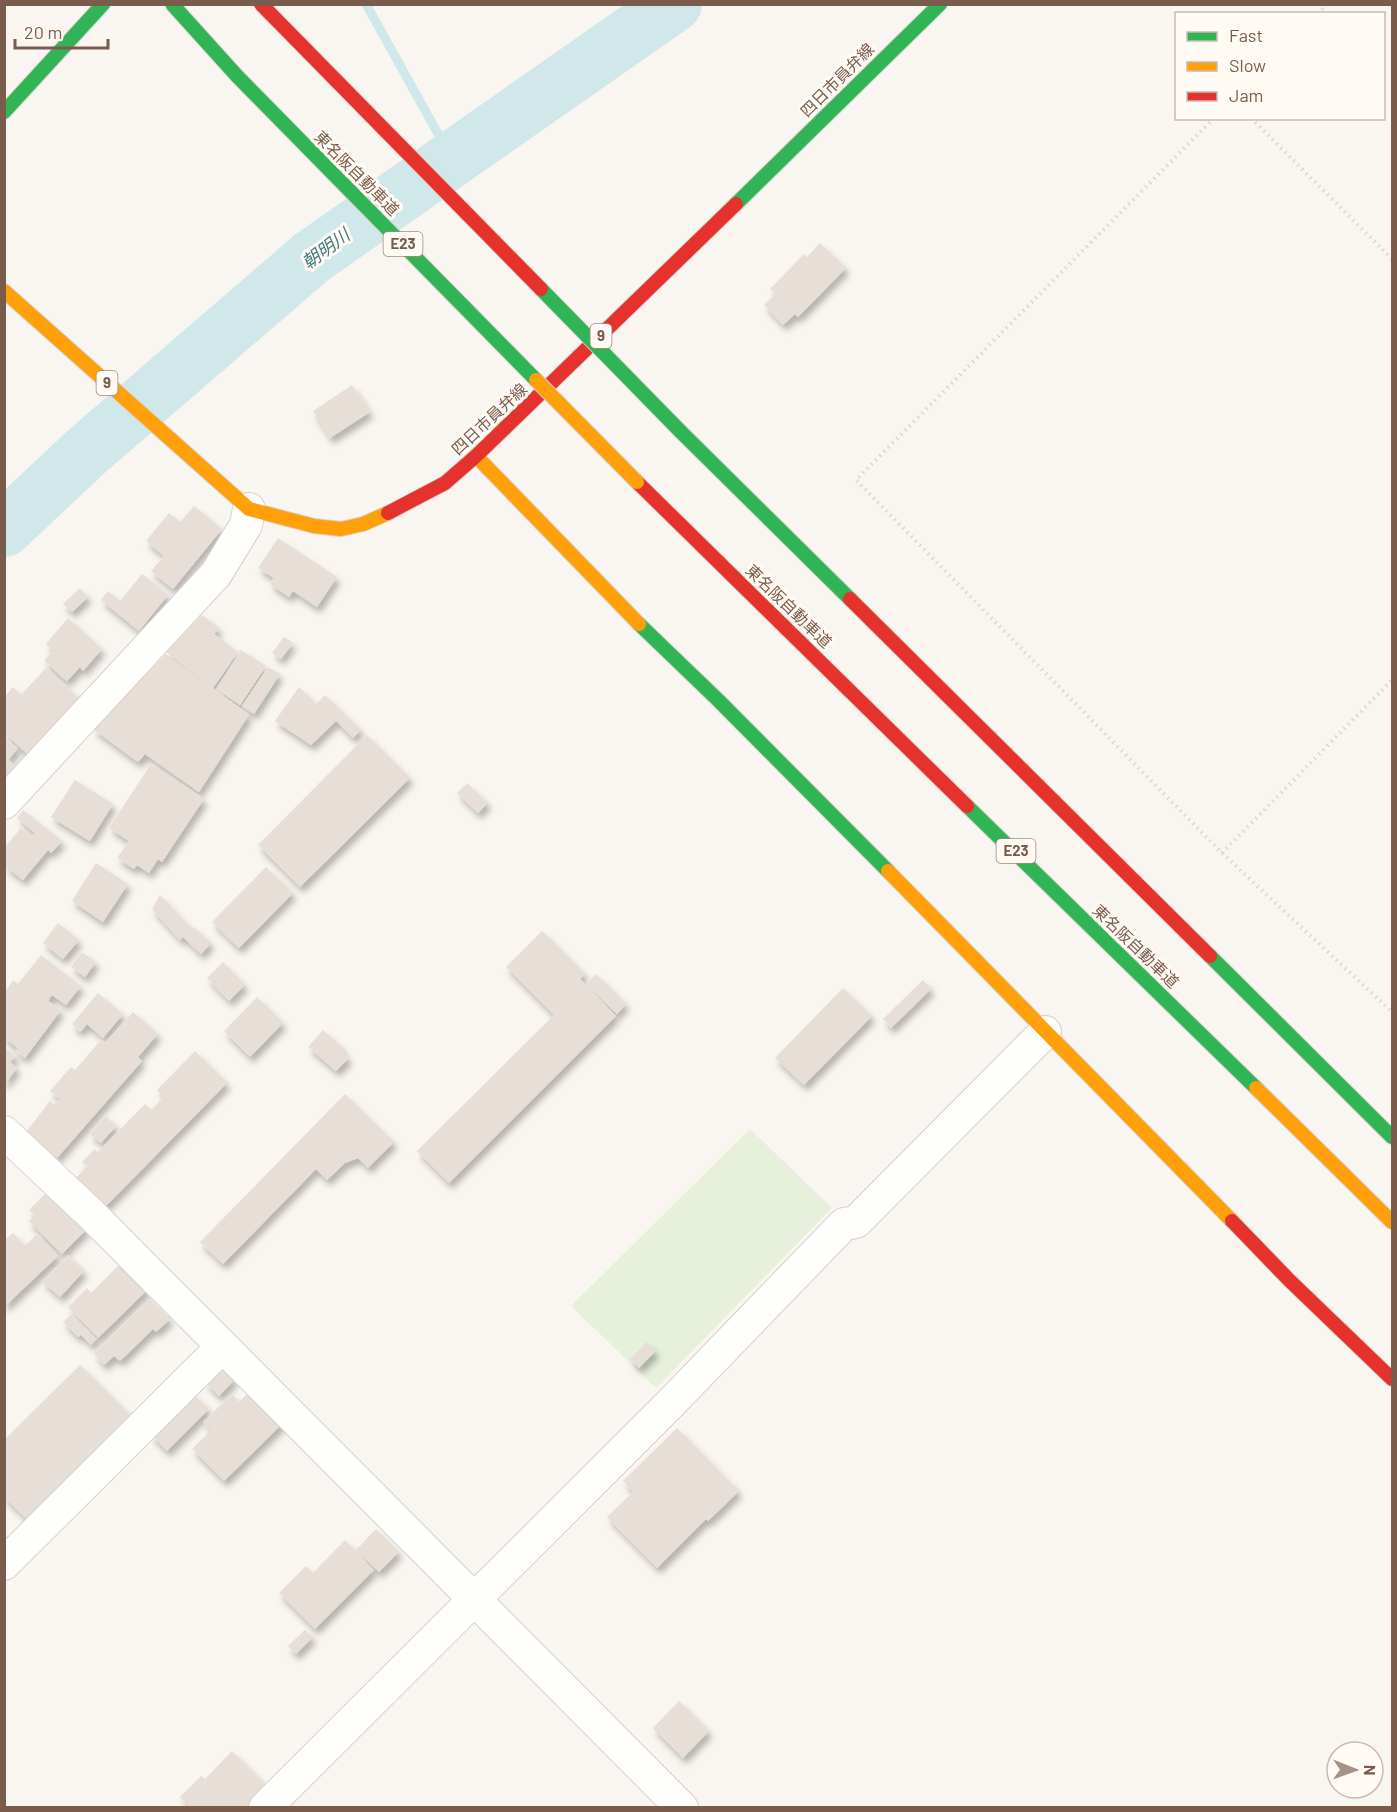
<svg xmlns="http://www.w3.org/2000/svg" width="1397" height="1812" viewBox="0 0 1397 1812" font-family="Barlow,'Noto Sans JP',sans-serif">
	<defs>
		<filter id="shadow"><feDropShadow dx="3.5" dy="6" stdDeviation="3" flood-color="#0004"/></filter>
	</defs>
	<rect width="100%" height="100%" fill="#f9f5f0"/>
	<path fill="#e7f0db" d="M750,1129L832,1208L656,1388L571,1306Z"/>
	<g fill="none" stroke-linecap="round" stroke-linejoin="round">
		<path stroke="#d0e8ea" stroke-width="9" d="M366,4L452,159"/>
		<path stroke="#d0e8ea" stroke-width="56" d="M4,529L86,452L312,257L674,4"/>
	</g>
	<path fill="#e6ded7" filter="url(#shadow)" d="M820,243L846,268L798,317L795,314L783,325L764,305L775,294L770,289L804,254L807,257Z
		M352,385L370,412L330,438L313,411Z
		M194,506L222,529L173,589L151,571L164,556L146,541L169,513L180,522Z
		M278,538L337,577L317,607L293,591L289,597L270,584L274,578L258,568Z
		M142,574L168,595L139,631L101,600L108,591L120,601Z
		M80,588L88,597L72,612L63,604Z
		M202,615L219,628L214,634L238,652L213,688L249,715L199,792L145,754L138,762L93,729L166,654L207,684L166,652Z
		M68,618L102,649L83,671L80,667L67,681L44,661L53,650L46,644Z
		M284,637L293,643L281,659L272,653Z
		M241,650L266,666L240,705L216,689Z
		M268,667L280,674L254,714L242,706Z
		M46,668L81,700L32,758L5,734V696L13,687L21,695Z
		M299,687L316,704L325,695L361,730L353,738L336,721L311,745L275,721Z
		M367,735L410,778L300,887L258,845Z
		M4,737L18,748L8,760L19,769L4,786Z
		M151,764L204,799L162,862L158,859L149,873L137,865L134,869L117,858L129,841L109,828Z
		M75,780L113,804L90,841L51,817Z
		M467,783L488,803L478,813L457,793Z
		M23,810L62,841L51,853L48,850L23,880L5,866L8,863L4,860V848L21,828L32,837L35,833L17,818Z
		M96,863L128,884L103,922L72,901Z
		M266,867L293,893L239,948L212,922Z
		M160,895L192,929L194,927L211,943L201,954L183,937L180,940L152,909Z
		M58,923L79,940L63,959L43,943Z
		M542,931L585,974L580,979L616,1016L449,1183L417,1151L554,1015L506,967Z
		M82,952L96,962L85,977L71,967Z
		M41,955L81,986L66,1005L52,995L48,1001L61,1010L25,1058L16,1051L18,1048L4,1038V1002L7,1000L5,998V992L13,980L18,984Z
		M223,962L245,985L229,1001L207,978Z
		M596,974L626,1004L617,1014L586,984Z
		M923,980L931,989L891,1028L883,1019Z
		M843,988L872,1016L804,1085L775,1058Z
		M98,993L123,1014L103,1038L87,1024L80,1032L72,1024Z
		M257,997L283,1023L250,1057L224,1031Z
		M133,1012L158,1034L138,1057L142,1061L57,1158L27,1131L50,1101L54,1105L60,1099L50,1091L71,1067L75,1070L101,1040L105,1043Z
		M323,1030L343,1048L341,1050L349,1058L336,1071L308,1047Z
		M4,1047L16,1056L10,1062L17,1068L4,1085Z
		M195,1051L227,1083L106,1206L101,1202L98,1205L73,1181L87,1166L82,1162L95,1149L98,1152L145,1104L151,1110L164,1097L157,1090Z
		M345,1094L394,1142L368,1168L358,1158L345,1163L327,1180L316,1169L223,1264L200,1242Z
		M106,1116L116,1126L101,1143L90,1134Z
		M49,1190L87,1229L62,1254L29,1221L35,1215L29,1210Z
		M13,1233L25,1246L37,1234L58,1256L4,1307V1241Z
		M68,1255L84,1271L60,1297L42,1281Z
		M122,1262L148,1289L98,1338L68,1307L87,1288L91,1293Z
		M150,1299L170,1319L156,1332L153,1329L120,1361L114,1356L104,1365L94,1354Z
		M72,1314L97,1339L91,1345L81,1335L78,1337L63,1322Z
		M647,1342L656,1351L639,1368L630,1359Z
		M80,1365L135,1420L31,1523L4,1497V1440Z
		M221,1366L235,1379L219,1396L205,1382Z
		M250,1391L283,1423L224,1481L192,1449L211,1430L203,1422L232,1394L239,1402Z
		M192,1393L209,1409L167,1451L151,1435Z
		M677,1428L739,1491L708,1521L706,1519L657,1568L607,1517L633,1492L623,1481Z
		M376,1529L399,1552L379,1572L356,1550Z
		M345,1540L374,1570L315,1629L279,1593L306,1566L313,1573Z
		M305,1630L313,1637L296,1654L288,1646Z
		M679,1701L709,1731L683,1758L653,1728Z
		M232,1751L268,1787L247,1808H191L180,1797L201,1776L205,1779Z"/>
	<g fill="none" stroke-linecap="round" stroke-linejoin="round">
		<defs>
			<path id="street" d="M4,803L216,574L246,525L249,509
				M4,1132L92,1215L682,1808
				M4,1564L222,1347
				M265,1808L671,1403L844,1224L856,1222L1045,1032"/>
			<path id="fast" d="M4,112L103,4
				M736,204L940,4
				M680,431L850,599
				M639,624L718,700L888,871
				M967,806L1256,1088
				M1210,956L1392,1137"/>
			<path id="slow" d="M4,291L249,509L314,526L341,529L363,524L388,513
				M476,456L639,624
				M888,871L1232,1221
				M1256,1088L1392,1222"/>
			<path id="jam" d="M637,482L967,806
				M388,513L445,483L476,456L736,204
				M850,599L1210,956
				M1232,1221L1289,1280L1392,1379"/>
		</defs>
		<use href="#street" stroke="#d7d1cb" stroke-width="34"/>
		<use href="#fast" stroke="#d9d2cb" stroke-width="16"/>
		<use href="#slow" stroke="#d9d2cb" stroke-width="16"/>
		<use href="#jam" stroke="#d9d2cb" stroke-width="16"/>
		<path stroke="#dcd5d0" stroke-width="4" stroke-dasharray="1.5 4.5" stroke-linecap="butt" d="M1318,14L1327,4
			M1214,118L856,480L1222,853L1392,1012
			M1251,118L1392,259
			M1222,853L1392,680"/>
		<use href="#street" stroke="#fefefd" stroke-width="32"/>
		<use href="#fast" stroke="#30b455" stroke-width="14"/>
		<use href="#slow" stroke="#ff9f0a" stroke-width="14"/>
		<use href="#jam" stroke="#e5322d" stroke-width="14"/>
		<defs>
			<path id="fast-bridge" d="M172,4L237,76L536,380
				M541,289L680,431"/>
			<path id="slow-bridge" d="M536,380L637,482"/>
			<path id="jam-bridge" d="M261,4L541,289"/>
		</defs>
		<use href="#fast-bridge" stroke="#dad1cc" stroke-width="16" stroke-linecap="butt"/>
		<use href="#slow-bridge" stroke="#dad1cc" stroke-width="16" stroke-linecap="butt"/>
		<use href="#jam-bridge" stroke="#dad1cc" stroke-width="16" stroke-linecap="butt"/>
		<use href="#fast-bridge" stroke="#30b455" stroke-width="14"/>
		<use href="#slow-bridge" stroke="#ff9f0a" stroke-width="14"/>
		<use href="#jam-bridge" stroke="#e5322d" stroke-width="14"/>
	</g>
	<g text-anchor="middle" stroke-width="6" stroke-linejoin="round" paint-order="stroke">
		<g fill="#fffaf3" stroke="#a28b7f" stroke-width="1.5">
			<rect x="383.5" y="232" width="39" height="24" rx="4.5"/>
			<rect x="590.5" y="324" width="21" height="24" rx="4.5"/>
			<rect x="96.5" y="371" width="21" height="24" rx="4.5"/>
			<rect x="996.5" y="839" width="39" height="24" rx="4.5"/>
		</g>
		<g font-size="15" font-weight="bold" fill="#7a5c4d">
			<text x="403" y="249">E23</text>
			<text x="601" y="341">9</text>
			<text x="107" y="388">9</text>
			<text x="1016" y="856">E23</text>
		</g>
		<g font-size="16" fill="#7a5c4d" stroke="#fffaf3">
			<text transform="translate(837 80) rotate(-45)" y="6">四日市員弁線</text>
			<text transform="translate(357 173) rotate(45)" y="6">東名阪自動車道</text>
			<text transform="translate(489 419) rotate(-43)" y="6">四日市員弁線</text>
			<text transform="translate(789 606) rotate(44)" y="6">東名阪自動車道</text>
			<text transform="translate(1136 946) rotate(44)" y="6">東名阪自動車道</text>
		</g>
		<g font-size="18" font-style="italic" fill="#437c86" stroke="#fffaf3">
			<text transform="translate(326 249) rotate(-37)" y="6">朝明川</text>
		</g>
	</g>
	<rect width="1397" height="1812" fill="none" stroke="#7a5c4d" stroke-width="12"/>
	<rect x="1175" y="12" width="210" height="108" fill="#fffaf3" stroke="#cabbb1" stroke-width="1.5"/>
	<rect x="1187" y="32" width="30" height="9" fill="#30b455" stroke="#cabbb1" stroke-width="1.5"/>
	<text x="1229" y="42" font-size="18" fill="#7a5c4d">Fast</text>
	<rect x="1187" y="62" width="30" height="9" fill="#ff9f0a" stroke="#cabbb1" stroke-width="1.5"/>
	<text x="1229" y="72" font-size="18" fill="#7a5c4d">Slow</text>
	<rect x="1187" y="92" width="30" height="9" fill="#e5322d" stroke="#cabbb1" stroke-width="1.5"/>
	<text x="1229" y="102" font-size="18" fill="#7a5c4d">Jam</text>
	<g transform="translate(1355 1770) rotate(91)"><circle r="28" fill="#fffaf3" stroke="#cabbb1" stroke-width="1.5"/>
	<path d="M0-4.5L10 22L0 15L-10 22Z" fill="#a69286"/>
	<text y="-9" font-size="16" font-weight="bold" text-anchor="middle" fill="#7a5c4d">N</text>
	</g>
	<path d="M15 39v9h93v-9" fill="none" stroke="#7a5c4d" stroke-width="3"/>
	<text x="24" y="39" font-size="18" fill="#7a5c4d" stroke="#fffaf3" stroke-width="4.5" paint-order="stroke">20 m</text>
</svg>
